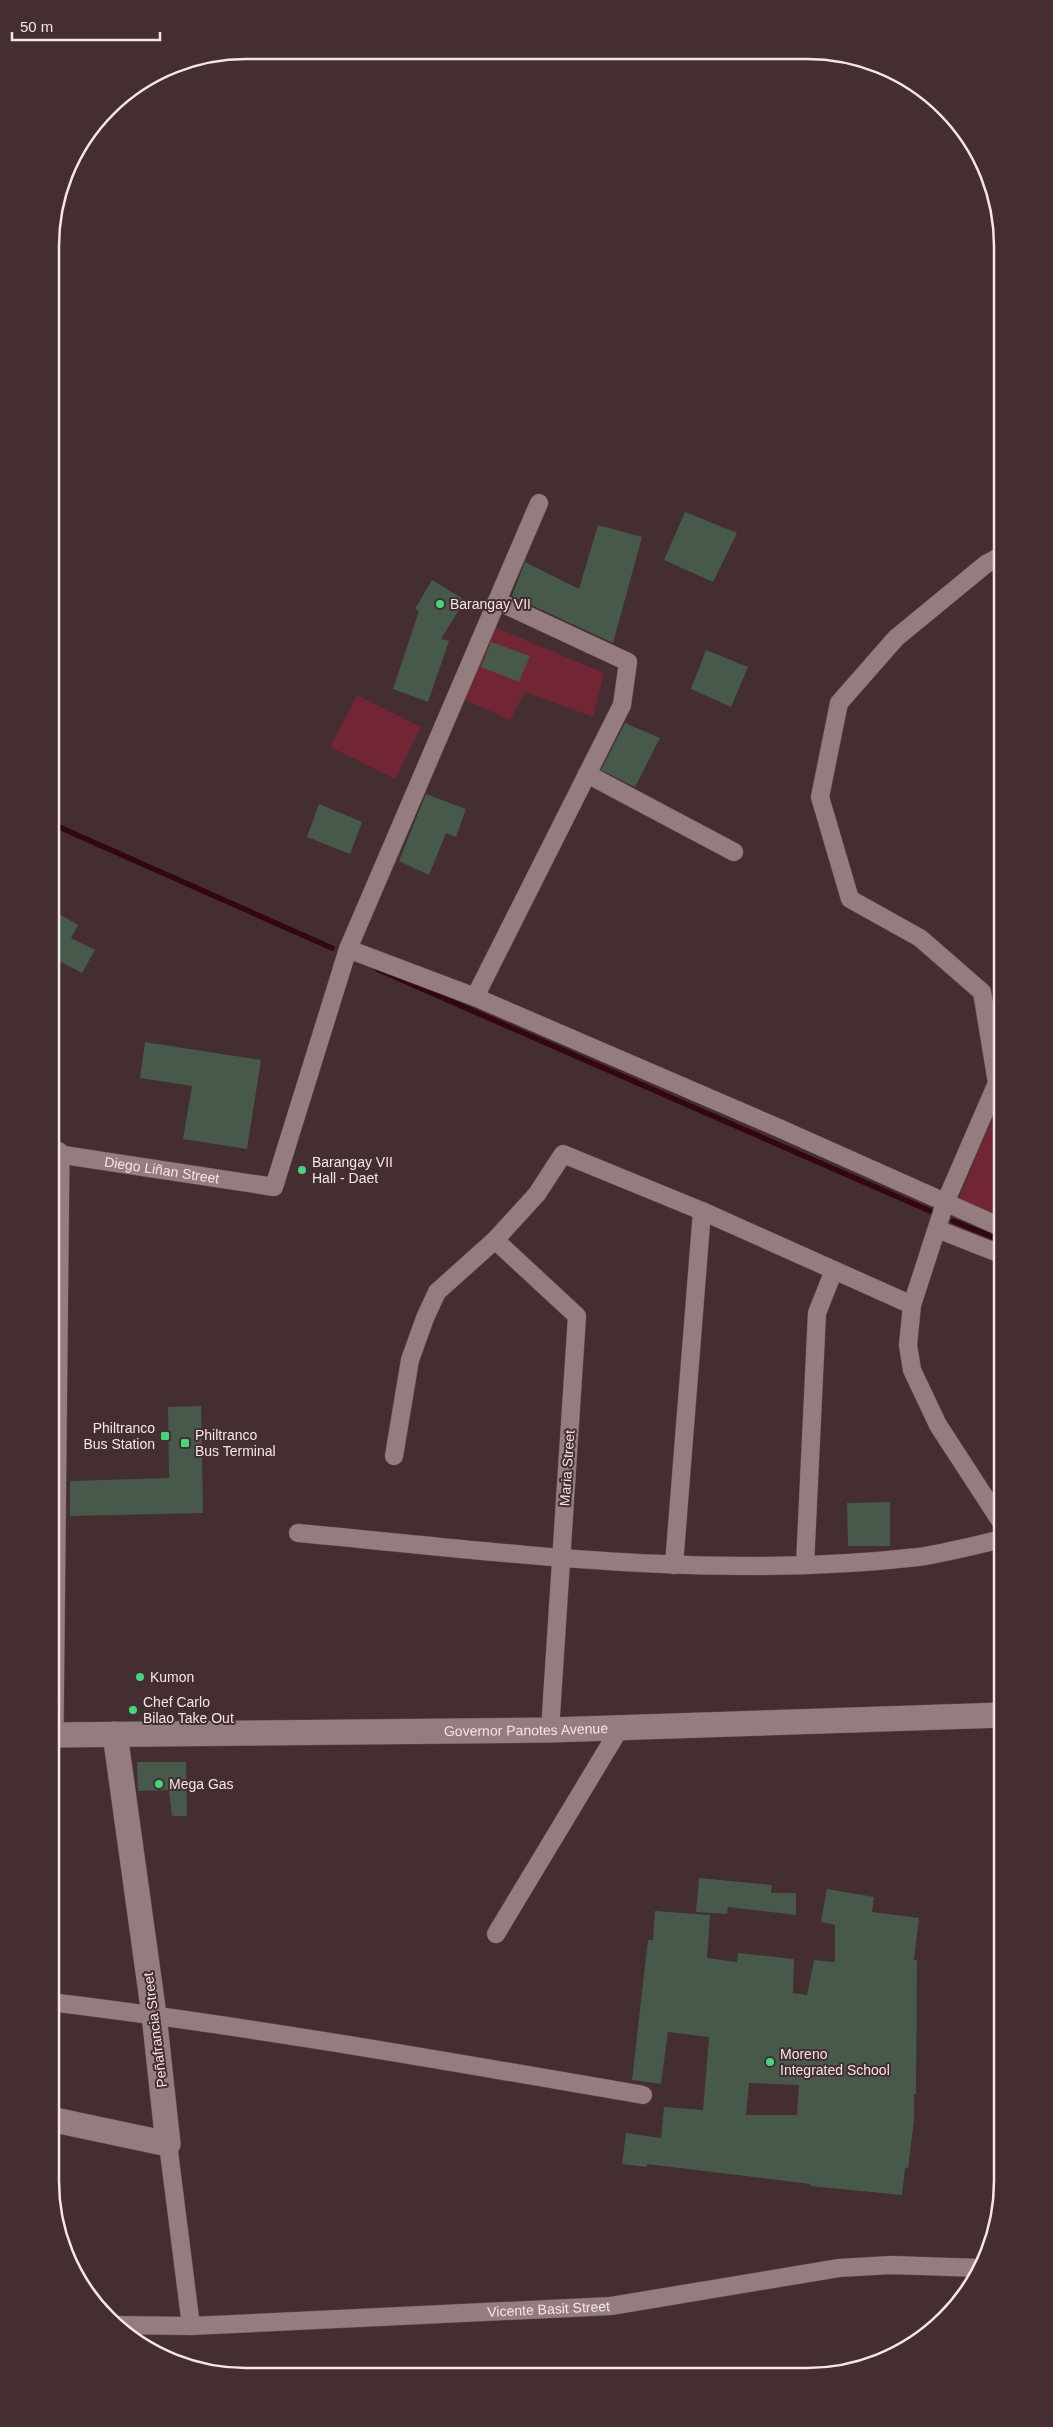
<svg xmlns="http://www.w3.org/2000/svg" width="1053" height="2427" viewBox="0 0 1053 2427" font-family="Arial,sans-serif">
	<rect width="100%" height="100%" fill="#442e31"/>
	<path fill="#712535" d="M494,627L604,673L593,717L525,692L510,720L463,699Z
		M357,695L421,727L395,779L330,747Z
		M991,1122L1003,1126V1218L958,1200Z"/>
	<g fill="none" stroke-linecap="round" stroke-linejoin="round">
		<path stroke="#330611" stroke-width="5.5" d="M50,823L332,948
			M377,969L937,1214
			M953,1221L1003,1241"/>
	</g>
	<path fill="#46594b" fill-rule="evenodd" d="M685,512L737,533L713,582L664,560Z
		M598,525L642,537L613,643L512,596L525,562L579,589Z
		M432,580L465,600L441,639L449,641L428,702L393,689L419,611L415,609Z
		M491,642L530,656L519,682L481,667Z
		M706,650L748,667L731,707L691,689Z
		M625,723L660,738L635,787L601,770Z
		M426,794L466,809L456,837L446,833L429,875L399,861Z
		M319,804L362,822L350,854L307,837Z
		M59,914L78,925L71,938L95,950L82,973L50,956V930Z
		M145,1042L261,1060L247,1149L183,1139L192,1086L140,1078Z
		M201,1406L203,1513L70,1516V1481L169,1478L168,1407Z
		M890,1502V1546H848L847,1503Z
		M137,1762H186L187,1816H172L169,1790L138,1791Z
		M699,1878L772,1885L771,1893H796V1915L728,1907L727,1914L696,1912Z
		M827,1889L874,1897L872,1912L919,1918L914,1960H917L916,2094H914V2120L908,2168H905L902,2195L810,2186V2184L647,2164V2167L622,2164L626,2133L661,2138L664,2107L703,2110L709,2037L668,2032L661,2084L632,2080L648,1940H653L655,1911L710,1915L707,1958L737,1962L738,1953L794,1959L793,1993L807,1995L814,1960L835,1962V1925L821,1922ZM749,2083L799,2085L797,2115H746Z"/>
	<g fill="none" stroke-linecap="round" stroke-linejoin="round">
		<defs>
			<g id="street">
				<path d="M587,774L734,852"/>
				<path d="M348,949L475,997L781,1129L1003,1228"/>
				<path d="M475,997L622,705L628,662L497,601"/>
				<path id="s1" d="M57,1154L274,1187L348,949L539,503"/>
				<path d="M937,1229L1003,1255"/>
				<path d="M495,1240L577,1316L550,1730"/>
				<path d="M394,1456L410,1360L425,1318L437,1292L495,1240L537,1194L563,1154L702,1211L912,1305"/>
				<path d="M1003,1525L938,1425L912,1370L908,1345L912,1305L945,1203L997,1083L982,992L920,938L850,899L820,797L839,703L896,638L986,564L1003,555"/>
				<path d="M298,1533C504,1552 711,1581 918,1557C946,1553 975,1545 1003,1539"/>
				<path d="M674,1565L702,1211"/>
				<path d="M805,1565L817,1313L834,1270"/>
				<path d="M496,1934L620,1728"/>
				<path d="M50,2002C249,2026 446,2061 643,2095"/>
				<path d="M168,2144L191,2326"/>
				<path id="s2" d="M115,2325L191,2326L611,2306L839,2268L891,2265L980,2268"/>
			</g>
			<g id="secondary">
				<path d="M50,1153L57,1154L51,1735"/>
				<path id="s3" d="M50,1735L550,1730L1003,1715"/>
				<path d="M50,2119L168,2144L154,2015L115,1734"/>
			</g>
		</defs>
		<use href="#street" stroke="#5e4c4f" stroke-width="19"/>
		<use href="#secondary" stroke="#5e4c4f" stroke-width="26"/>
		<use href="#street" stroke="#957c7e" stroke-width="18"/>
		<use href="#secondary" stroke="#957c7e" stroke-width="25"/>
	</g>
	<g fill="#44d77a" stroke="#442e31" stroke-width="2">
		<circle cx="440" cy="604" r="5"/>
		<circle cx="302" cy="1170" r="5"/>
		<rect x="160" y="1431" width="10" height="10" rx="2.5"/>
		<rect x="180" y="1438" width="10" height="10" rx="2.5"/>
		<circle cx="140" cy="1677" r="5"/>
		<circle cx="133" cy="1710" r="5"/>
		<circle cx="159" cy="1784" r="5"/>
		<circle cx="770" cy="2062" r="5"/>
	</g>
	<g text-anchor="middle" stroke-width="4" stroke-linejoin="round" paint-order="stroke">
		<g font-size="14" fill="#f4e5e7" stroke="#442e31" text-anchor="start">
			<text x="450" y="609">Barangay VII</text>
			<text x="312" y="1167">Barangay VII<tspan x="312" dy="16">Hall - Daet</tspan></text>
			<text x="155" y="1433" text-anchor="end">Philtranco<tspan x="155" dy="16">Bus Station</tspan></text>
			<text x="195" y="1440">Philtranco<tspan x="195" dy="16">Bus Terminal</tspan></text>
			<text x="150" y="1682">Kumon</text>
			<text x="143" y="1707">Chef Carlo<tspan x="143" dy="16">Bilao Take Out</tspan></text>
			<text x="169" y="1789">Mega Gas</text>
			<text x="780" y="2059">Moreno<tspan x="780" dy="16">Integrated School</tspan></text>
		</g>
		<g font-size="14" fill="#f4e5e7" stroke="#442e31">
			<text dy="5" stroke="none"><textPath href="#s1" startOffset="106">Diego Liñan Street</textPath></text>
			<text transform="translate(567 1468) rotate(-86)" y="5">Maria Street</text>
			<text dy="5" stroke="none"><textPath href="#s3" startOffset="476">Governor Panotes Avenue</textPath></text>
			<text transform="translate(155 2030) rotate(-97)" y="5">Peñafrancia Street</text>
			<text dy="5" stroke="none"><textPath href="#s2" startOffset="434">Vicente Basit Street</textPath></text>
		</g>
	</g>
	<path d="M0 0H1053V2427H0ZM246 59H807A187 187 0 0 1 994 246V2181A187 187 0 0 1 807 2368H246A187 187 0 0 1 59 2181V246A187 187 0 0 1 246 59Z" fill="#442e31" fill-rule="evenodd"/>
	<path fill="none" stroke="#f4e5e7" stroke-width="2.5" d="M246 59H807A187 187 0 0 1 994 246V2181A187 187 0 0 1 807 2368H246A187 187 0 0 1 59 2181V246A187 187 0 0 1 246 59Z"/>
	<path d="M12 32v8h148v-8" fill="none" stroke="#f4e5e7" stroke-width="2.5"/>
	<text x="20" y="32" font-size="15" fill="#f4e5e7" stroke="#442e31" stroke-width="4" paint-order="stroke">50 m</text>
</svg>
